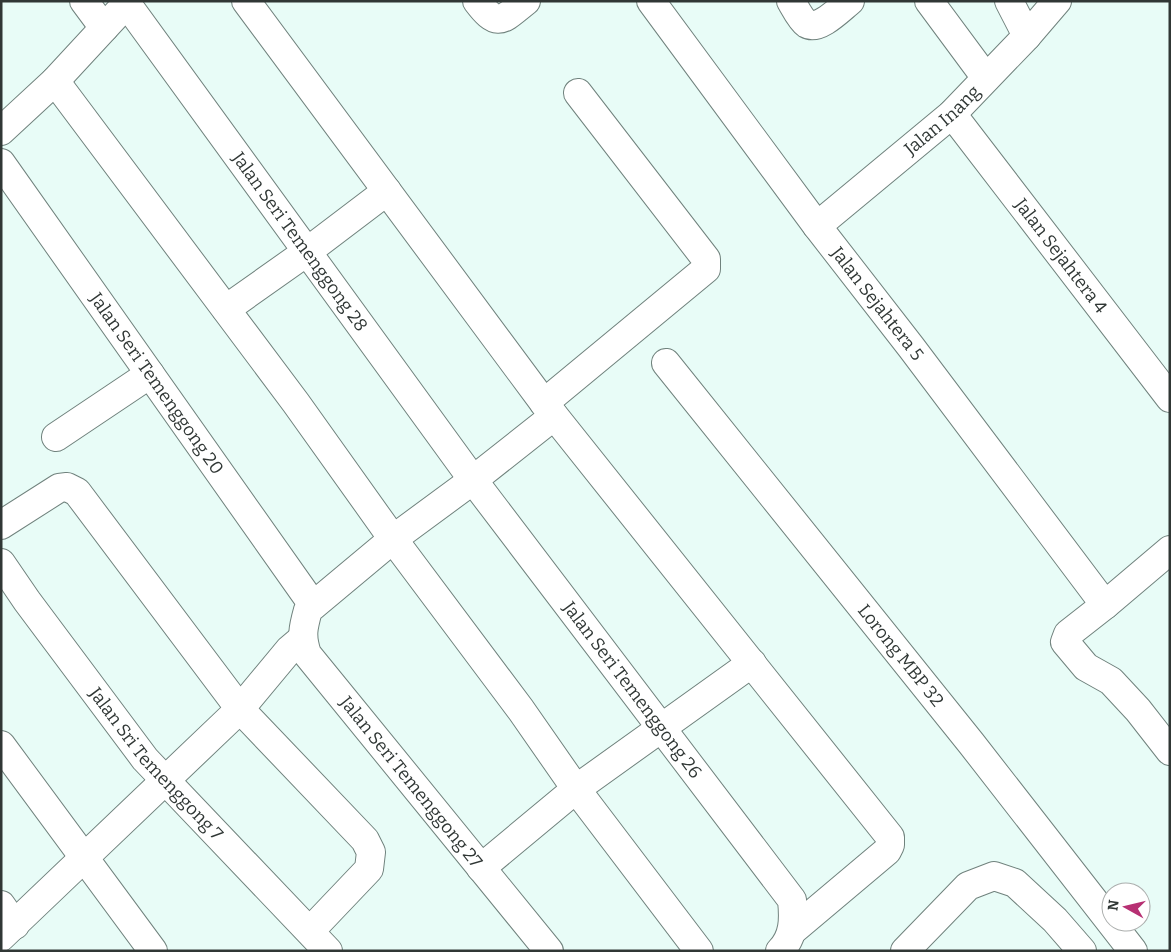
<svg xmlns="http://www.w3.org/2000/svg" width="1171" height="952" viewBox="0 0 1171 952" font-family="Bitter,serif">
	<rect width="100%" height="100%" fill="#e8fcf7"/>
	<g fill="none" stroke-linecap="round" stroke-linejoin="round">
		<defs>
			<g id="minor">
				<path d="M84,1L104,28"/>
				<path d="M246,1L544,403L890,837V845L887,851L792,931"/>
				<path d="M477,1C498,29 502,20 526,1"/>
				<path id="s1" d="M651,1L817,226L911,347L1105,605"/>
				<path d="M791,1C795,8 801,20 807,24C819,31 841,8 850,1"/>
				<path d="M929,1L986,78"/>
				<path d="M1009,1L1027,36"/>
				<path id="s2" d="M127,4L473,480L792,900C794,919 794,937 780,951"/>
				<path d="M55,81L296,403L393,539L521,710L576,789L699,951"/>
				<path id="s3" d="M952,114L1170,398"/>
				<path d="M1,131L55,81L129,1"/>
				<path id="s4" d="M1,163L313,605"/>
				<path id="s5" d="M817,226L952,114L1027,36L1057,1"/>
				<path d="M226,309L308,251L387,191"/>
				<path id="s6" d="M666,363L971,743L1133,951"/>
				<path d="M544,403L706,269V259L578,93"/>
				<path d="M56,437L150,374"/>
				<path d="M1,525L59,488L67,487L77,492L240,709L365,840L371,852L369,869L310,931"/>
				<path d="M1170,550L1105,605L1068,634L1065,642L1086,667L1111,681L1138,710L1170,751"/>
				<path id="s7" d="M1,563L27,601L145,759L328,951"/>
				<path d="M1,745L153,951"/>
				<path d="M481,868L576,789L752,663"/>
				<path d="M1,905L15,925"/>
				<path d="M1,937L240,709L289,650L302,639"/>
				<path d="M549,951L307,654C301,636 303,628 308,610L393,539L473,480L554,416"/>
				<path d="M905,951L968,886L994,876L1015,883L1055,920L1082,951"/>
			</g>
		</defs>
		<use href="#minor" stroke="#70827d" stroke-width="30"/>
		<use href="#minor" stroke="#fff" stroke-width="28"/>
	</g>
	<g text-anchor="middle" stroke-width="4.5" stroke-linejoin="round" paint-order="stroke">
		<g font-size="18" fill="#303735" stroke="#fff">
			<text dy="6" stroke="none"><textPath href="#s5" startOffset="164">Jalan Inang</textPath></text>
			<text dy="6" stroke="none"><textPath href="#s2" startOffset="294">Jalan Seri Temenggong 28</textPath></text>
			<text dy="6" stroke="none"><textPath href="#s3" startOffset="179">Jalan Sejahtera 4</textPath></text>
			<text dy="6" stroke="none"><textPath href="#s1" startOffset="378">Jalan Sejahtera 5</textPath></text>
			<text dy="6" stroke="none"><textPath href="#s4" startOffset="270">Jalan Seri Temenggong 20</textPath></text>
			<text dy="6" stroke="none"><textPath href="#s6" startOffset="375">Lorong MBP 32</textPath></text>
			<text dy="6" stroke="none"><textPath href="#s2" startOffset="852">Jalan Seri Temenggong 26</textPath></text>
			<text dy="6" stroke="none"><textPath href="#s7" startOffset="254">Jalan Sri Temenggong 7</textPath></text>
			<text transform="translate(411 782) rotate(51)" y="6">Jalan Seri Temenggong 27</text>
		</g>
	</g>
	<rect width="1171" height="952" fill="none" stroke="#303735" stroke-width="5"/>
	<g transform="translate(1126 907) rotate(278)"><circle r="24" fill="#ffffff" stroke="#acafae"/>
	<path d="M0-4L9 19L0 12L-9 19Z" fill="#b73073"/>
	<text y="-8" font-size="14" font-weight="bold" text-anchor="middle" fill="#303735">N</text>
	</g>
</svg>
